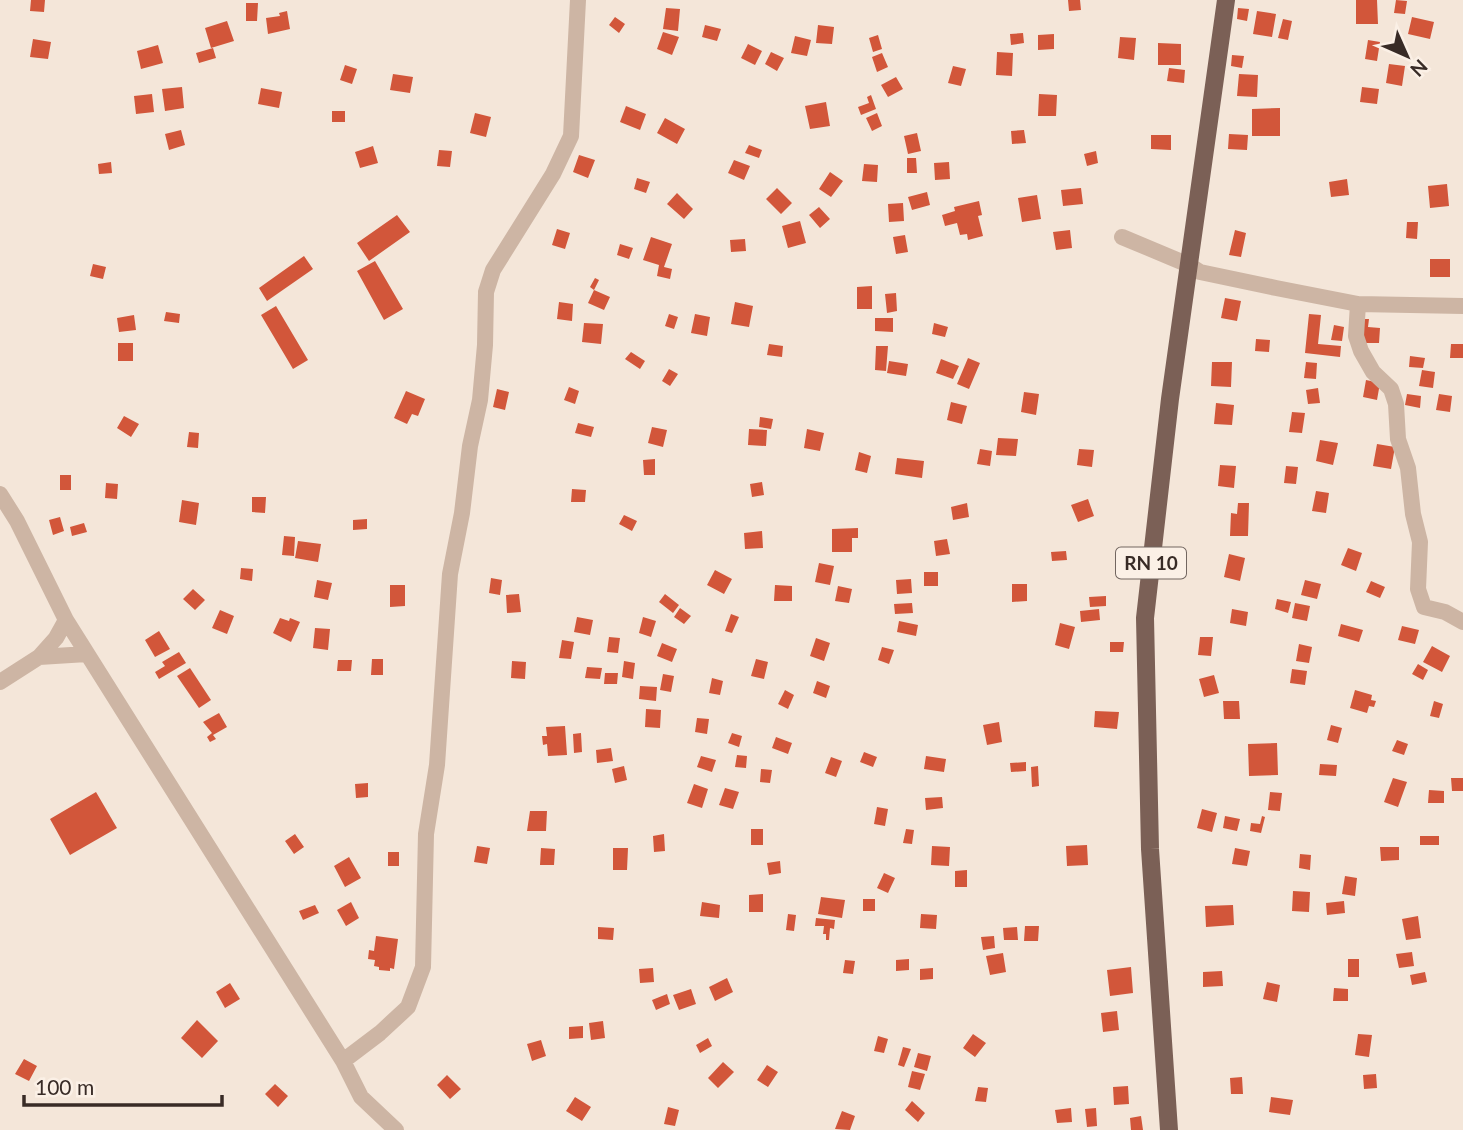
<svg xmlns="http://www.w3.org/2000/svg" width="1463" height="1130" viewBox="0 0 1463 1130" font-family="Lato,sans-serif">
	<rect width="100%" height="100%" fill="#f4e6d9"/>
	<path fill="#d2563a" d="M31,0H45L44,12L30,11Z
		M1068,0H1080L1081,10L1069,11Z
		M1356,0H1377L1378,24H1356Z
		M1396,0L1407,1L1405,14L1394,13Z
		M246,3H258L257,21H246Z
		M666,8L680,9L678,31L663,29Z
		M1238,8L1249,9L1247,21L1237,19Z
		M287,11L290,29L268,34L266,18L280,16L279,13Z
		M1257,11L1276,14L1272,37L1253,34Z
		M615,17L625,24L619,33L609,25Z
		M1412,17L1434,22L1430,39L1408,34Z
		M1283,19L1292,21L1288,40L1278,38Z
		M227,21L234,41L211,48L205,28Z
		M705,25L721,29L717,41L702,37Z
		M818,25L834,27L832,44L816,43Z
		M663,32L679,37L672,55L657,49Z
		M1023,33L1024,43L1011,45L1010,34Z
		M1054,34V49L1038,50V35Z
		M878,35L882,49L873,52L869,38Z
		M795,36L811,40L807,56L791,53Z
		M1120,37L1136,38L1134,60L1118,58Z
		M33,39L51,42L48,59L30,57Z
		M1368,40L1380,42L1377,61L1365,59Z
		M1158,43L1181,44V65H1158Z
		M748,44L762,51L755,65L741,58Z
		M158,45L163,63L141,69L137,51Z
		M213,48L216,58L199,63L196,53Z
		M771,52L784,58L777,71L765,64Z
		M997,52L1013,53L1012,76L996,75Z
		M882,53L888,67L877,72L872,57Z
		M1232,55L1244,56L1242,68L1231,66Z
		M1389,64L1405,66L1402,86L1386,83Z
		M345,65L357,69L352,84L340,80Z
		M953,66L966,69L961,86L948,83Z
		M1169,68L1185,70L1184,83L1167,81Z
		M393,74L413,77L410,93L390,90Z
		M1239,74L1258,75L1257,97L1237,96Z
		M896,77L903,89L888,97L881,85Z
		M182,87L184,108L165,111L162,89Z
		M1362,87L1379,89L1377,104L1360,102Z
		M261,88L282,92L279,108L258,104Z
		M152,94L154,112L136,114L134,96Z
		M1039,94L1057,95L1056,116H1038Z
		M871,95L876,109L861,115L858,107L869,103L867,97Z
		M826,102L830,126L810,129L805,106Z
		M626,106L646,114L640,130L620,122Z
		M1280,108V136H1252V109Z
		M332,111H345V122H332Z
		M475,113L491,117L486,137L470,133Z
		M877,113L882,126L872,131L866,118Z
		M665,118L685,129L677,144L657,133Z
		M181,130L185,145L169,150L165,134Z
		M1024,130L1026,143L1012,144L1011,131Z
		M917,133L921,151L908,154L904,136Z
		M1229,134L1248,135L1247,150L1228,149Z
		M1151,135H1171V150L1151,149Z
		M749,145L762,150L759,158L745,153Z
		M373,146L378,163L360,168L355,152Z
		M439,150L452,151L450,167L437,166Z
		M1096,151L1098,163L1087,166L1084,154Z
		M579,155L595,160L588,178L573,172Z
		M907,158H916L917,173H907Z
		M734,160L750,166L744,180L728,173Z
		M111,162L112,173L99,174L98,164Z
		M949,162L950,179L935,180L934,163Z
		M864,164L878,165L877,182L862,181Z
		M830,172L843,181L831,197L819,189Z
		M637,178L650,182L646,193L634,189Z
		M1347,179L1349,195L1331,197L1329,182Z
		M1447,184L1449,206L1430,208L1428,186Z
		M777,188L792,203L781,214L766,199Z
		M1081,188L1083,204L1063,206L1061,190Z
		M927,192L930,205L912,210L908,197Z
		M677,193L693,209L684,219L667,204Z
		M1037,195L1041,219L1022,222L1018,198Z
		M979,201L982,215L978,216L983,236L968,240L967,234L960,235L957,223L945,226L942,215L955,211L954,207Z
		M903,203L904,221L889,222L888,204Z
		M819,207L830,219L820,228L809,215Z
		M397,215L410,232L369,261L357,243Z
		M800,221L806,243L788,248L782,226Z
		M1407,222H1418L1417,239L1406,238Z
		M557,229L570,233L565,249L552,245Z
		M1070,230L1072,248L1056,250L1053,232Z
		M1235,230L1246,233L1241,257L1229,255Z
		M905,235L908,252L896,254L893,237Z
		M651,237L672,244L664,267L672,269L670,279L657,276L659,265L643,260Z
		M745,239L746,251L731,252L730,240Z
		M620,244L633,248L629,259L617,255Z
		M304,256L313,269L267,301L259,288Z
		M1430,259H1450V277H1430Z
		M375,261L403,309L384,320L357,271Z
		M93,264L106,267L103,279L90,276Z
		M595,278L599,280L594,290L610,297L604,310L588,303L594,290L590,287Z
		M872,286V309H857V287Z
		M896,293L897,311L887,313L885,294Z
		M1225,298L1241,301L1237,321L1221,318Z
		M559,302L573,304L572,321L557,319Z
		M735,302L753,306L749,327L731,324Z
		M276,306L308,360L293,369L261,315Z
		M166,312L180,314L179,323L164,321Z
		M669,314L678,317L674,329L665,326Z
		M695,314L710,317L707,336L691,333Z
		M1309,314L1321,315L1318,344L1341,346L1340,357L1305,353Z
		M134,315L136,330L119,332L117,318Z
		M875,318H893V332L875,331Z
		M1362,319H1369L1368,327L1380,328L1379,343H1361Z
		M584,323L603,324L601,344L582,342Z
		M934,323L948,327L945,337L932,334Z
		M1334,325L1344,327L1342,341L1331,340Z
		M1256,339L1270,340L1269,352L1255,351Z
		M118,343H133V361H118Z
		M769,344L783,346L782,357L767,355Z
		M1451,344H1463V358H1450Z
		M876,346H888L886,371L875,370Z
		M631,352L645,361L640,369L625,359Z
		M1410,356L1425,358L1423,368L1409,367Z
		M968,358L980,363L969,389L957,384Z
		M941,359L959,366L953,379L936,373Z
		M889,361L908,364L906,376L887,373Z
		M1212,362H1232L1231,387L1211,386Z
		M1306,362L1317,363L1316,379L1304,378Z
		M669,369L678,374L670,386L662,381Z
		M1422,370L1435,372L1433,388L1419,386Z
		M1366,380L1380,383L1377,400L1363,397Z
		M569,387L579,391L575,404L564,400Z
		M1318,388L1320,403L1308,404L1306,390Z
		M497,389L509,392L505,410L493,407Z
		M406,391L425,399L418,416L412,414L407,424L394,418Z
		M1024,392L1039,394L1036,415L1021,412Z
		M1407,394L1421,396L1420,408L1405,405Z
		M1439,394L1452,396L1450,412L1436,410Z
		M951,402L967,406L962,424L947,420Z
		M1216,403L1234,405L1232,425L1214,424Z
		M1292,412L1305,413L1302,433L1289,432Z
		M124,416L139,424L131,437L117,428Z
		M760,417L773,419L771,429L759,427Z
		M578,423L594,427L591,437L575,433Z
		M652,427L667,430L663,447L648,443Z
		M749,429L767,430L766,446L748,445Z
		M807,429L824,433L820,451L804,448Z
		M189,432L199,433L198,448L187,447Z
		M998,438L1018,439L1016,456L996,455Z
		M1320,440L1338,443L1333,465L1316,461Z
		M1377,444L1395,447L1391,469L1373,466Z
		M980,449L992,451L990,466L977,464Z
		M1079,449L1094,450L1092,467L1077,465Z
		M859,452L871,456L867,473L855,470Z
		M897,458L924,461L922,478L895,474Z
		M655,459V475H644L643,460Z
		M1220,465L1236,466L1234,488L1218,486Z
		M1286,466L1298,467L1296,484L1284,483Z
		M60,475H71V490H60Z
		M762,482L764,495L752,497L750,484Z
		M106,483L118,484L117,499L105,498Z
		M572,489L586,490L585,502H571Z
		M1316,491L1329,493L1326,513L1312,511Z
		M252,497H266L265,513L252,512Z
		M1088,499L1094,516L1078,522L1071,505Z
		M182,500L199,503L196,525L179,522Z
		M967,503L969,517L953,520L951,507Z
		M1238,503H1249L1248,536H1230L1231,513L1237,514Z
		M624,515L637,521L632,531L619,524Z
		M60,517L64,531L53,535L49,520Z
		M367,519V529L353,530V520Z
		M84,523L87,532L72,536L70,527Z
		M858,528V538H852V552H832V529Z
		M762,531L763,548L745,549L744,533Z
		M284,536L295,537L294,556L282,555Z
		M947,539L950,554L936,556L934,541Z
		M298,541L321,544L318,562L295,558Z
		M1348,548L1362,553L1356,571L1341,565Z
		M1066,551L1067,560L1052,561L1051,552Z
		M1229,554L1245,558L1240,581L1224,577Z
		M819,563L834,566L830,585L815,582Z
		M241,568L253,569L252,581L240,579Z
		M715,570L732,579L724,594L707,585Z
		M924,572H938V586H924Z
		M491,578L502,580L500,595L489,593Z
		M911,579L912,593L897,594L896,580Z
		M317,580L332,583L328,600L314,597Z
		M1305,580L1321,584L1317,599L1301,595Z
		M1371,581L1385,587L1380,598L1366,592Z
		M1012,584H1027V601L1012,602Z
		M390,585H405V606L390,607Z
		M775,585L792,586V601H774Z
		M838,586L852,589L849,603L835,601Z
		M193,589L205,600L195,610L183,599Z
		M519,594L521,612L507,613L506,595Z
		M665,594L679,605L673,613L659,602Z
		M1106,596V606L1090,607L1089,597Z
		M1277,599L1291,602L1288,613L1275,609Z
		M912,603L913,613L895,614L894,604Z
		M1295,603L1310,606L1307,621L1292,618Z
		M680,608L691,616L684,624L674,617Z
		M1099,609L1100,620L1081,622L1080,611Z
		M1232,609L1248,612L1246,626L1230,623Z
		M220,610L234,616L227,634L212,628Z
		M731,614L739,617L732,633L725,631Z
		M577,617L593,620L590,635L574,632Z
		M643,617L656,621L651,637L639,633Z
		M280,618L289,621L290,618L300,622L291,642L273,633Z
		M899,621L918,625L916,636L897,632Z
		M1060,623L1075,627L1069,649L1055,645Z
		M1341,624L1363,630L1359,642L1338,636Z
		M1402,626L1419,630L1415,644L1398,640Z
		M315,628L330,629L328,650L313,648Z
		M159,631L170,649L155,657L145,640Z
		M609,637L620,638L618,653L607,652Z
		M1200,637H1213L1211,656L1198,655Z
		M816,638L830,643L824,661L810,656Z
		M562,640L574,642L571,659L559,658Z
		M1110,642H1124L1123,652H1110Z
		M662,643L677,649L672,662L657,656Z
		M1299,644L1312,647L1309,663L1296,661Z
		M1432,646L1450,656L1442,672L1423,662Z
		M882,647L894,650L889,664L878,660Z
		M179,652L186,663L159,679L155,672L165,666L162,662Z
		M372,659H383V675H371Z
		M756,659L768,662L764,679L751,676Z
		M338,660H352L351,671H337Z
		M512,661L526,662L525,679L511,678Z
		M624,661L635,663L633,679L622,677Z
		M1418,664L1428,670L1423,680L1412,674Z
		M587,667L602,668L600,679L585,678Z
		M190,668L211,700L199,708L177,676Z
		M1292,669L1307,671L1305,685L1290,683Z
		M605,673H618L617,684H604Z
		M663,674L674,676L671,692L660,690Z
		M1214,675L1219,693L1204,697L1199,679Z
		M712,678L723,681L720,695L709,693Z
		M817,681L830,686L826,698L813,693Z
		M640,686L657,687L656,701L639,699Z
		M785,690L794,695L788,709L778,704Z
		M1355,690L1372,695L1371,700L1376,701L1374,707L1369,706L1367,713L1350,708Z
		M1223,701H1239L1240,719H1224Z
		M1434,701L1443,704L1439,718L1430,716Z
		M646,709L661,710L660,728L645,727Z
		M1095,711L1119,712L1117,729L1094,727Z
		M219,713L227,727L213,735L216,739L210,742L207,737L212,733L203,722Z
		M697,718L709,719L707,734L695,732Z
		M999,722L1002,742L987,745L983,725Z
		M1331,725L1342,728L1338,743L1327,740Z
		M565,726L567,755L548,756L547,744L543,745L542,736H547L546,727Z
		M581,733L582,752L574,753L573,734Z
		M732,733L742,736L739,747L728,743Z
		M776,737L792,743L788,754L772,748Z
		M1397,740L1408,744L1404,755L1392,751Z
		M1277,743L1278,775L1249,776L1248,744Z
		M611,748L613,761L597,763L596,750Z
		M864,752L877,757L873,767L860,762Z
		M737,755L747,756L746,768L735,767Z
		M701,756L716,760L712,772L697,767Z
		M926,756L946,759L944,772L924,769Z
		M831,757L842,761L836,777L825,773Z
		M1026,762V771L1011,772L1010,763Z
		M1320,764L1337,765L1336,776L1319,775Z
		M624,766L627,780L615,783L612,769Z
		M1038,766L1039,786L1032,787L1031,767Z
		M761,769L772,770L770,783L760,782Z
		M1393,778L1407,782L1398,807L1384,802Z
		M1451,778H1463V791H1452Z
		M368,783V797L356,798L355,784Z
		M694,784L708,789L702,808L687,803Z
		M725,788L739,792L733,809L719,805Z
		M1429,790L1444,791V803H1428Z
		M96,792L117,828L70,855L50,819Z
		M1270,792L1282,793L1280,811L1268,810Z
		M942,797L943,808L926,810L925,798Z
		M877,807L888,809L885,826L874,824Z
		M1202,809L1217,813L1212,832L1197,828Z
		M530,811H547L546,831H527Z
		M1225,816L1240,819L1237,831L1223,828Z
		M1262,816L1265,817L1261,833L1250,831L1251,823L1260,824Z
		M751,829H763V845H751Z
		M906,829L914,830L912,844L903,843Z
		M295,834L304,847L294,854L285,841Z
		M664,834L665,851L654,852L653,836Z
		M1420,836H1439V845H1420Z
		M1087,845L1088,865L1067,866L1066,846Z
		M477,846L490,848L487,864L474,862Z
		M932,846L950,847L949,866L931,865Z
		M1380,847H1399V860L1381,861Z
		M541,848L555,849L554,865H540Z
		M613,848H628L627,870H613Z
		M1235,848L1250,851L1247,866L1232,864Z
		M388,852H399V866H388Z
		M1300,854L1311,855L1310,870L1299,868Z
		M349,857L361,878L345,887L334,866Z
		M780,861L781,873L769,875L767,863Z
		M967,870V887H955V871Z
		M884,873L895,878L888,893L877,888Z
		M1345,876L1357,878L1355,896L1342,894Z
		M1293,891L1310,892L1309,912L1292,911Z
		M763,894V912H749V895Z
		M821,897L845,900L842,918L818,914Z
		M863,899H875V911H863Z
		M1344,901L1345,913L1327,915L1326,903Z
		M351,902L359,918L346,926L337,910Z
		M702,902L720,905L719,918L700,916Z
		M315,905L319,913L303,920L299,911Z
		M1233,905L1234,925L1206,927L1205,906Z
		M788,914L796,915L794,931L786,930Z
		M921,914L937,915L936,929L920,928Z
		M1418,916L1421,938L1406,940L1402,919Z
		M816,918L835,920L834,929L830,928L829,940H826V934H823L824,926H815Z
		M1025,926H1039L1038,941H1024Z
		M598,927L614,928L613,940L598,939Z
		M1017,927L1018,940H1004L1003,928Z
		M376,936L398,939L394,969L390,968V971L379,970V967L374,966L375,960L368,959L369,950L374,951Z
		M994,936L995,948L983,950L981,937Z
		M1412,952L1414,966L1399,968L1396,954Z
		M1003,953L1006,972L990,975L986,956Z
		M909,959V970L896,971V960Z
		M1348,959H1359V977H1348Z
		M845,960L855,961L853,974L843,973Z
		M1131,967L1133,993L1110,996L1107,970Z
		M653,968L654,982L640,983L639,969Z
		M933,968V979L920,980V969Z
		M1222,971L1223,986L1203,987V972Z
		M1425,972L1427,982L1412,985L1410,975Z
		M727,978L733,992L715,1001L709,987Z
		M1267,982L1280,985L1277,1002L1263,999Z
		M230,983L240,999L225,1008L216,992Z
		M1334,988L1348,989V1001H1333Z
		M691,989L696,1004L679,1010L673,995Z
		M667,994L670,1004L656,1010L652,1000Z
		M1117,1011L1119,1030L1103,1032L1101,1013Z
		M197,1020L218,1041L202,1058L181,1038Z
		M603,1021L605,1038L591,1040L589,1023Z
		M583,1026V1038L569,1039V1027Z
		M973,1034L986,1043L975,1057L963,1048Z
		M1358,1034L1372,1035L1369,1057L1355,1055Z
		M878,1036L888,1039L884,1053L874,1051Z
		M708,1038L712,1046L700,1053L696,1045Z
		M541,1040L546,1056L532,1061L527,1044Z
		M903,1047L911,1049L904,1067L898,1065Z
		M918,1053L931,1056L927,1071L914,1067Z
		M24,1059L37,1066L29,1081L15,1074Z
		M723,1062L734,1072L718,1088L708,1078Z
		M767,1065L778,1072L768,1087L757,1080Z
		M912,1071L925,1074L920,1090L908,1087Z
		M1376,1074L1377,1088L1364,1089L1363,1075Z
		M447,1075L461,1089L450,1099L437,1085Z
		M1242,1077L1243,1094H1231L1230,1078Z
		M275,1084L288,1096L278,1107L265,1094Z
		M1128,1086L1129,1104L1114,1105L1113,1087Z
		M978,1087L988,1088L986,1102L975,1101Z
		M575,1097L591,1107L582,1121L566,1111Z
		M1271,1097L1293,1100L1290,1115L1269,1112Z
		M912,1101L925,1113L918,1122L905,1110Z
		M668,1107L679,1110L675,1126L664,1124Z
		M1071,1108L1072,1122L1057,1123L1055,1110Z
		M1096,1108L1097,1126L1087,1127L1085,1109Z
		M842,1111L855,1116L850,1130L835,1129Z
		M1141,1116L1143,1130H1131L1130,1118Z"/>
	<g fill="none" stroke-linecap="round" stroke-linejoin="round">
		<path stroke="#cdb5a4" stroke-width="16" d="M1122,237L1189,265L1200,272L1276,288L1358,304L1463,306
			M1358,304L1356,336L1361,351L1373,372L1391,389L1396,404L1398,439L1408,468L1413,514L1420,542L1418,589L1424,607L1445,612L1463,622
			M0,494L17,521L66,620L343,1061L361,1097L396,1130
			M39,657L56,638L66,620
			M0,682L39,657L87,654
			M343,1061L380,1033L408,1007L423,967L426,834L437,765L450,574L462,513L470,446L480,400L485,345L486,292L493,270L553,174L571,136L578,0"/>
		<path stroke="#7b6056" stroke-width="18" d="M1169,1130L1150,849L1145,618L1170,399L1226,0"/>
	</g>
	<g text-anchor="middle" stroke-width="6" stroke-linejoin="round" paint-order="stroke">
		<rect fill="#fbf0e6" stroke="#726660" stroke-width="2" x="1116" y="547.5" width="70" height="31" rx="5"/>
		<g font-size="19" font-weight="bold" fill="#382b26">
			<text x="1151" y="570">RN 10</text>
		</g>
	</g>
	<g transform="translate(1407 56) rotate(135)" stroke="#fbf0e6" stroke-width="5" paint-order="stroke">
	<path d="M0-5L12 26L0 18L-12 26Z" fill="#382b26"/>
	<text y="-10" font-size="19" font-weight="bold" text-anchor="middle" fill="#382b26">N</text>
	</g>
	<path d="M24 1095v10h198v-10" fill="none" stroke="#382b26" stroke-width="3.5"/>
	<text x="35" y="1095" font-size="21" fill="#382b26" stroke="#fbf0e6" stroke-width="5" paint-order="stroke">100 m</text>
</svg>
